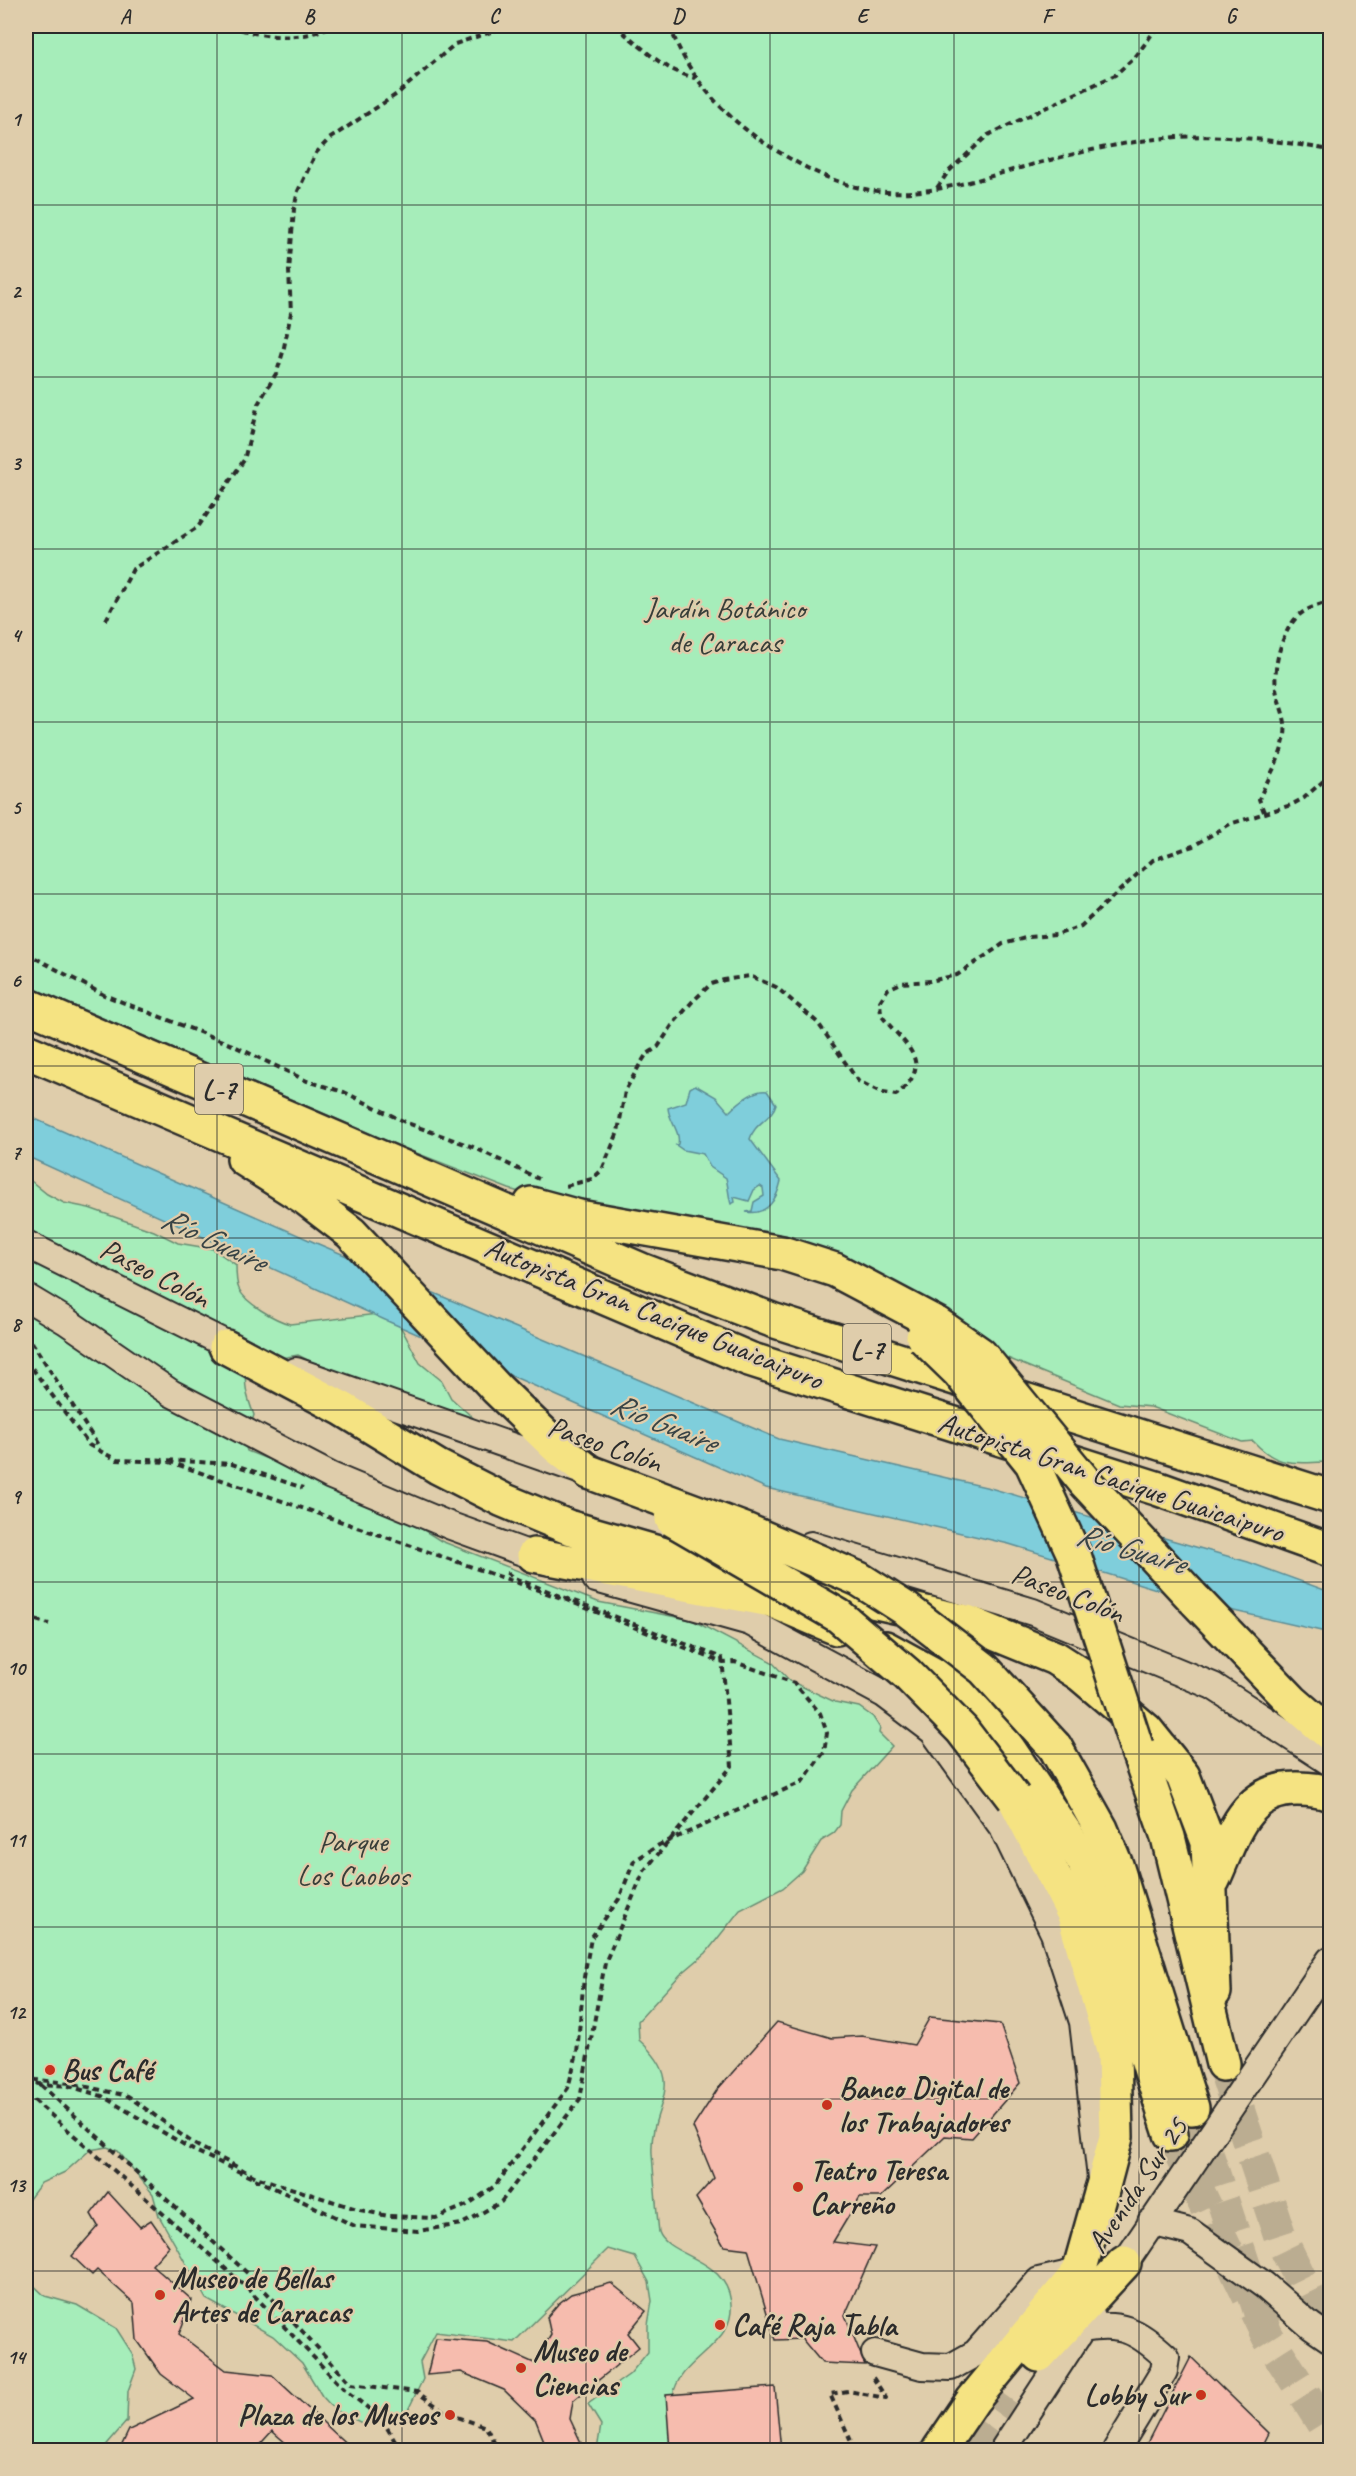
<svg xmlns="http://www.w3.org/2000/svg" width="1356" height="2476" viewBox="0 0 1356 2476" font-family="Caveat,sans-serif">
	<rect width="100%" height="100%" fill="#dfcdab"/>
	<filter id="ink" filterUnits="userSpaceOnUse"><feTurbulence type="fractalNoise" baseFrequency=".0167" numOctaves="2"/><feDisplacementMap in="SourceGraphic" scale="12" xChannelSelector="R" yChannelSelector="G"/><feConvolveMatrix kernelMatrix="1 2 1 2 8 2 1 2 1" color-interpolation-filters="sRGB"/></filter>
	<g filter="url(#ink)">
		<path fill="#a6edba" stroke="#688c72" stroke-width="1.5" d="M26,26H1330V1462C1296,1462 1279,1469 1253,1441L1242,1442L1151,1407L1119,1404L1005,1357L965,1335L954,1320L509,1189L406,1149L26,985Z
			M26,1177L47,1194L64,1203L89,1208L154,1231L178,1243L213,1249L236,1265C236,1273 236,1283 239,1289C245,1303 275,1320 290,1324L378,1314L398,1322L420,1363L442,1381L451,1398L480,1424L382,1398L298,1355L247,1364C243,1384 247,1397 254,1415L245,1444L247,1451L410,1516L417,1526L441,1541L598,1602L692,1620L772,1662L790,1681L835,1702L859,1707L873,1717L880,1728L879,1733L892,1746L852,1790L841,1811L840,1825L834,1833L821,1841L802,1871L783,1888L740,1910L706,1953L680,1975L638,2021L639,2040C691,2087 649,2102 652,2154C654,2179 656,2206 659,2232C667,2255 718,2257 729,2293C744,2345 679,2355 673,2396C671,2412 678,2434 680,2450H597L601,2425L588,2404L630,2374L648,2352V2325L652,2301L649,2282L635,2257L608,2249L514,2342L436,2332L420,2362L423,2379L408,2410L398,2420L364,2424L335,2410L322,2396L302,2363L273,2336L206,2299L159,2216L153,2194L118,2151L107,2147L90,2150L65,2172L41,2183L26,2203Z
			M26,2278L45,2296L77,2305L116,2328L132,2353L136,2369L128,2391L127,2421L102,2450H26Z"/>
		<path fill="#7fcedb" stroke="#5d8d95" stroke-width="1.5" d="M695,1085L716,1097L729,1112C738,1103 753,1089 767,1091L776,1104C772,1119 754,1123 750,1139L781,1181C777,1199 767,1216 746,1212L752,1211L754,1202L764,1196L763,1188L760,1186L754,1190L749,1201L734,1197L735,1202L731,1204C729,1199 728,1185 726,1178L710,1167L703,1154L683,1150L676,1145L678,1144C681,1132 669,1121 668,1108L686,1102L690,1088Z
			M26,1115L316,1243L779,1439L990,1488L1248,1562L1330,1592V1633L1212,1606L1009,1544L766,1488L385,1320L26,1156Z"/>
		<path fill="#f6bcae" stroke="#2b2b2b" stroke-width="1.5" d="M930,2017L1000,2024L1020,2083L972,2138L945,2136L881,2197H860L833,2242L875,2247L845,2315L865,2365L822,2363L802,2339L775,2340L748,2249L724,2246L696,2198L714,2178L693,2127L717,2090L777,2022L832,2038L862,2036L914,2045Z
			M108,2192L140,2227L151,2220L169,2246L152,2265L192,2300L179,2334L226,2370L272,2375L354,2451H295L272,2431L254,2451H119L129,2430L194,2399L161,2374L137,2340L134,2303L97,2270L92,2275L72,2256L98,2226L91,2214Z
			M611,2283L646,2311L628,2333L639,2347L573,2401L570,2419L585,2451H548L536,2421L504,2390L461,2372L427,2375L436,2338L487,2342L534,2363L551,2335L547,2317L558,2304L571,2294Z
			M1191,2357L1269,2433L1260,2451H1143Z
			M775,2387L781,2451H670L666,2395Z"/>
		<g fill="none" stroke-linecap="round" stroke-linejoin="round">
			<path stroke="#bbad91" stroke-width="33" stroke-dasharray="33 16" stroke-linecap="butt" d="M1223,2064L1281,2239L1330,2339
				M1171,2134L1268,2337L1330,2435
				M965,2450L1005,2395"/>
			<path stroke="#bbad91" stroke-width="33" stroke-dasharray="33 16" stroke-linecap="butt" d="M1192,2108L1268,2337"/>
			<defs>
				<path id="minor" d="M26,1244L242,1352
					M26,1297L66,1321L171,1393L331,1476L451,1526L550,1562
					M296,1371L579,1470
					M811,1545L1033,1612L1213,1686L1330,1762
					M596,1579L750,1622L884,1694L933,1731L1003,1828L1054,1933L1083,2022L1101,2178
					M1151,2222L1190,2232L1264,2285L1311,2326L1330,2339
					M1114,2279L1330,1960
					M1082,2329C1121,2322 1137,2330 1166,2357L1164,2371L1116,2450
					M875,2353L922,2366L951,2367L976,2353L1039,2281L1079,2272
					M1003,2450L1091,2315"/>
				<path id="major" d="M226,1347L343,1409L438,1467L503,1500L568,1527L672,1557L967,1622L1055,1658L1080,1674L1146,1730L1183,1776L1208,1842L1214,1992
					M534,1555L771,1600L837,1628
					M885,1648L954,1686L989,1720L1084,1861L1171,2134
					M1213,1880C1232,1839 1243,1788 1298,1789C1309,1789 1320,1790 1330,1794
					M1039,2355L1124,2263
					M939,2450L973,2400L1079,2272L1102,2190"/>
				<path id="highway" d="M26,1005L641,1270L772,1320L1330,1497
					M26,1051L749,1359L1159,1489L1330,1550
					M244,1159L304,1197L351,1233L497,1389L556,1446L589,1472
					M531,1204L579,1217L782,1253L835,1270L937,1324
					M1195,1600L1292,1701L1330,1734
					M1136,1746L1168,1837L1223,2064
					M1055,1747L1101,1829L1116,1865L1192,2108
					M1014,1798L1074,1915L1114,2054L1116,2137L1102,2190"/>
			</defs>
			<use href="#minor" stroke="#2b2b2b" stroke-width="30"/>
			<use href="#major" stroke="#2b2b2b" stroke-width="38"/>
			<use href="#highway" stroke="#2b2b2b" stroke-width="38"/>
			<path stroke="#2b2b2b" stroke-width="4" stroke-dasharray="6 4.5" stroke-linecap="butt" d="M231,26C263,38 300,42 331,26
				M614,26C645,47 657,68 695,78
				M670,26C686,74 723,116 766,144C794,162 826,180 860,188C914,201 969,182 1020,168C1071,154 1124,141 1177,137C1227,134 1281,141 1330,150
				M937,188L948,172L988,135L1115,75L1136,56L1158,26
				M106,620L133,569L198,527L244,460L258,404L277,372L283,352L291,313L289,271L294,209L298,191L316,153L329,139L397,94L455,44L509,26
				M1264,812L1259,799C1268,778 1282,757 1285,735C1287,720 1281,709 1277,694C1271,671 1282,623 1305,611C1313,606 1322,605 1330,600
				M26,953L104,995L230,1044L307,1081L344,1092L407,1123L473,1147L539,1179
				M566,1186L592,1179L602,1170L618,1132L625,1091L639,1066L646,1055L658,1047L673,1024L692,1002L711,984L724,980L750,976L776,987L818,1023L858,1081L883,1093L896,1095C938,1062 902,1043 881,1015L880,1001L888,989L901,983L930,981L957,975L1003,944L1029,937L1056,935L1081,926L1153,860L1193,846L1230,824L1291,805L1304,798L1330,775
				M26,1333L100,1448
				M26,1360L89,1445L117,1460L170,1462L564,1599L723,1663L735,1662L794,1683L820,1713L827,1733L824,1752L802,1782L659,1845L634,1861L619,1899L591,1938L584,1977L577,2053L568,2088L495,2186L467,2205L436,2218L388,2216L360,2210L256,2177L194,2144L128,2096L70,2083L26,2079
				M147,1459L232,1464L303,1488
				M26,1617L49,1624
				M26,2071L35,2080
				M26,2083L69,2086L102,2096L193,2150L355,2226L418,2231L462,2224L501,2202L580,2099L605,1963L644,1871L732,1766L722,1658L514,1578L503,1570
				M41,2085L255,2280L351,2384L417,2392L446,2413L486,2427L498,2450
				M26,2093L244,2285L345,2390L382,2419L400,2450
				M855,2450L830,2394L848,2391L886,2398L872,2376"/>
			<use href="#minor" stroke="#dfcdab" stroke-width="26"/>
			<use href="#major" stroke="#f5e382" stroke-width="33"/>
			<use href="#highway" stroke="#f5e382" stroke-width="33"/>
			<defs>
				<path id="highway-bridge" d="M937,1324L980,1354L1085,1482L1195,1600
					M923,1337L959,1372L1032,1463L1073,1552L1136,1746
					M589,1472L745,1530L859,1579L906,1609L984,1669L1055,1747
					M672,1519L839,1616L907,1674L962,1730L1014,1798"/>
			</defs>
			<use href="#highway-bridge" stroke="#2b2b2b" stroke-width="38" stroke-linecap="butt"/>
			<use href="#highway-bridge" stroke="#f5e382" stroke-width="33"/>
		</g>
	</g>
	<path fill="none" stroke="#2b2b2b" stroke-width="1.5" stroke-opacity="0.55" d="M217,26V2450M402,26V2450M586,26V2450M770,26V2450M954,26V2450M1139,26V2450M26,205H1330M26,377H1330M26,549H1330M26,722H1330M26,894H1330M26,1066H1330M26,1238H1330M26,1410H1330M26,1582H1330M26,1754H1330M26,1927H1330M26,2099H1330M26,2271H1330"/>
	<g fill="#c8321e" stroke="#dfcdab" stroke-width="2">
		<circle cx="50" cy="2070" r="6"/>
		<circle cx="827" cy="2105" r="6"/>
		<circle cx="798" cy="2187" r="6"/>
		<circle cx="160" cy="2295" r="6"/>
		<circle cx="720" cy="2325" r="6"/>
		<circle cx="521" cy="2368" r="6"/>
		<circle cx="1201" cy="2395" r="6"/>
		<circle cx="450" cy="2415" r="6"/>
	</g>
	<g text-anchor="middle" stroke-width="4.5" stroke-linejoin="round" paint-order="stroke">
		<g fill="#dfcdab" stroke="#615c51" stroke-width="1.5">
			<rect x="195" y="1064" width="48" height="50" rx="4.5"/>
			<rect x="843" y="1324" width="48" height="50" rx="4.5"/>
		</g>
		<g font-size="28" font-weight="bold" fill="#2b2b2b">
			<text x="219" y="1099">L-7</text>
			<text x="867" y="1359">L-7</text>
		</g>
		<g font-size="30" fill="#373e39" stroke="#dfcdab">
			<text x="725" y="618">Jardín Botánico<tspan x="725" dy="34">de Caracas</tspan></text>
			<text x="353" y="1851">Parque<tspan x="353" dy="34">Los Caobos</tspan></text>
		</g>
		<g font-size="30" fill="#2b2b2b" stroke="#dfcdab">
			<text transform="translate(155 1273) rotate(27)" y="10">Paseo Colón</text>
			<text transform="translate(654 1313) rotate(22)" y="10">Autopista Gran Cacique Guaicaipuro</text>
			<text transform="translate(605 1444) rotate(19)" y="10">Paseo Colón</text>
			<text transform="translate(1111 1477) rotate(18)" y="10">Autopista Gran Cacique Guaicaipuro</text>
			<text transform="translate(1068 1593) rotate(21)" y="10">Paseo Colón</text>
			<text transform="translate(1137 2185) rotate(-56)" y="10">Avenida Sur 25</text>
		</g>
		<g font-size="30" font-weight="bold" fill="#2b2b2b" stroke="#dfcdab" text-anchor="start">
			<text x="62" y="2080">Bus Café</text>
			<text x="839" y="2098">Banco Digital de<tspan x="839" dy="34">los Trabajadores</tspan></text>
			<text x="810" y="2180">Teatro Teresa<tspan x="810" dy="34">Carreño</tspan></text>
			<text x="172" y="2288">Museo de Bellas<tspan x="172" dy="34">Artes de Caracas</tspan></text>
			<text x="732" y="2335">Café Raja Tabla</text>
			<text x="533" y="2361">Museo de<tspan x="533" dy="34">Ciencias</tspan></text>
			<text x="1189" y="2405" text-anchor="end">Lobby Sur</text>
			<text x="438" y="2425" text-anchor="end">Plaza de los Museos</text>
		</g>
		<g font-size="32" font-style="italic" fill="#384345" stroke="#dfcdab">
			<text transform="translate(214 1239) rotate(25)" y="11">Río Guaire</text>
			<text transform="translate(664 1422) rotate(22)" y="11">Río Guaire</text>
			<text transform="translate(1131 1548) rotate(16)" y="11">Río Guaire</text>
		</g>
	</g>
	<rect width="1356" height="2476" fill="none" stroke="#dfcdab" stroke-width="66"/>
	<rect x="33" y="33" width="1290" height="2410" fill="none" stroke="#2b2b2b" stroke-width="2"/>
	<g font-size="20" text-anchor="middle" font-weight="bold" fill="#2b2b2b">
		<text x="125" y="23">A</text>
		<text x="309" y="23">B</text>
		<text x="494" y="23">C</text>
		<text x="678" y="23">D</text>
		<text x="862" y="23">E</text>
		<text x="1047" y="23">F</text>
		<text x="1231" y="23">G</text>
		<text x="16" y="126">1</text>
		<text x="16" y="298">2</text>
		<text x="16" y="470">3</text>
		<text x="16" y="642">4</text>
		<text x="16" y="814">5</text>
		<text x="16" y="987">6</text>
		<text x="16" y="1159">7</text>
		<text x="16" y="1331">8</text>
		<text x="16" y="1503">9</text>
		<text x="16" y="1675">10</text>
		<text x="16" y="1847">11</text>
		<text x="16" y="2019">12</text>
		<text x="16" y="2192">13</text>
		<text x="16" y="2364">14</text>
	</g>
</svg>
